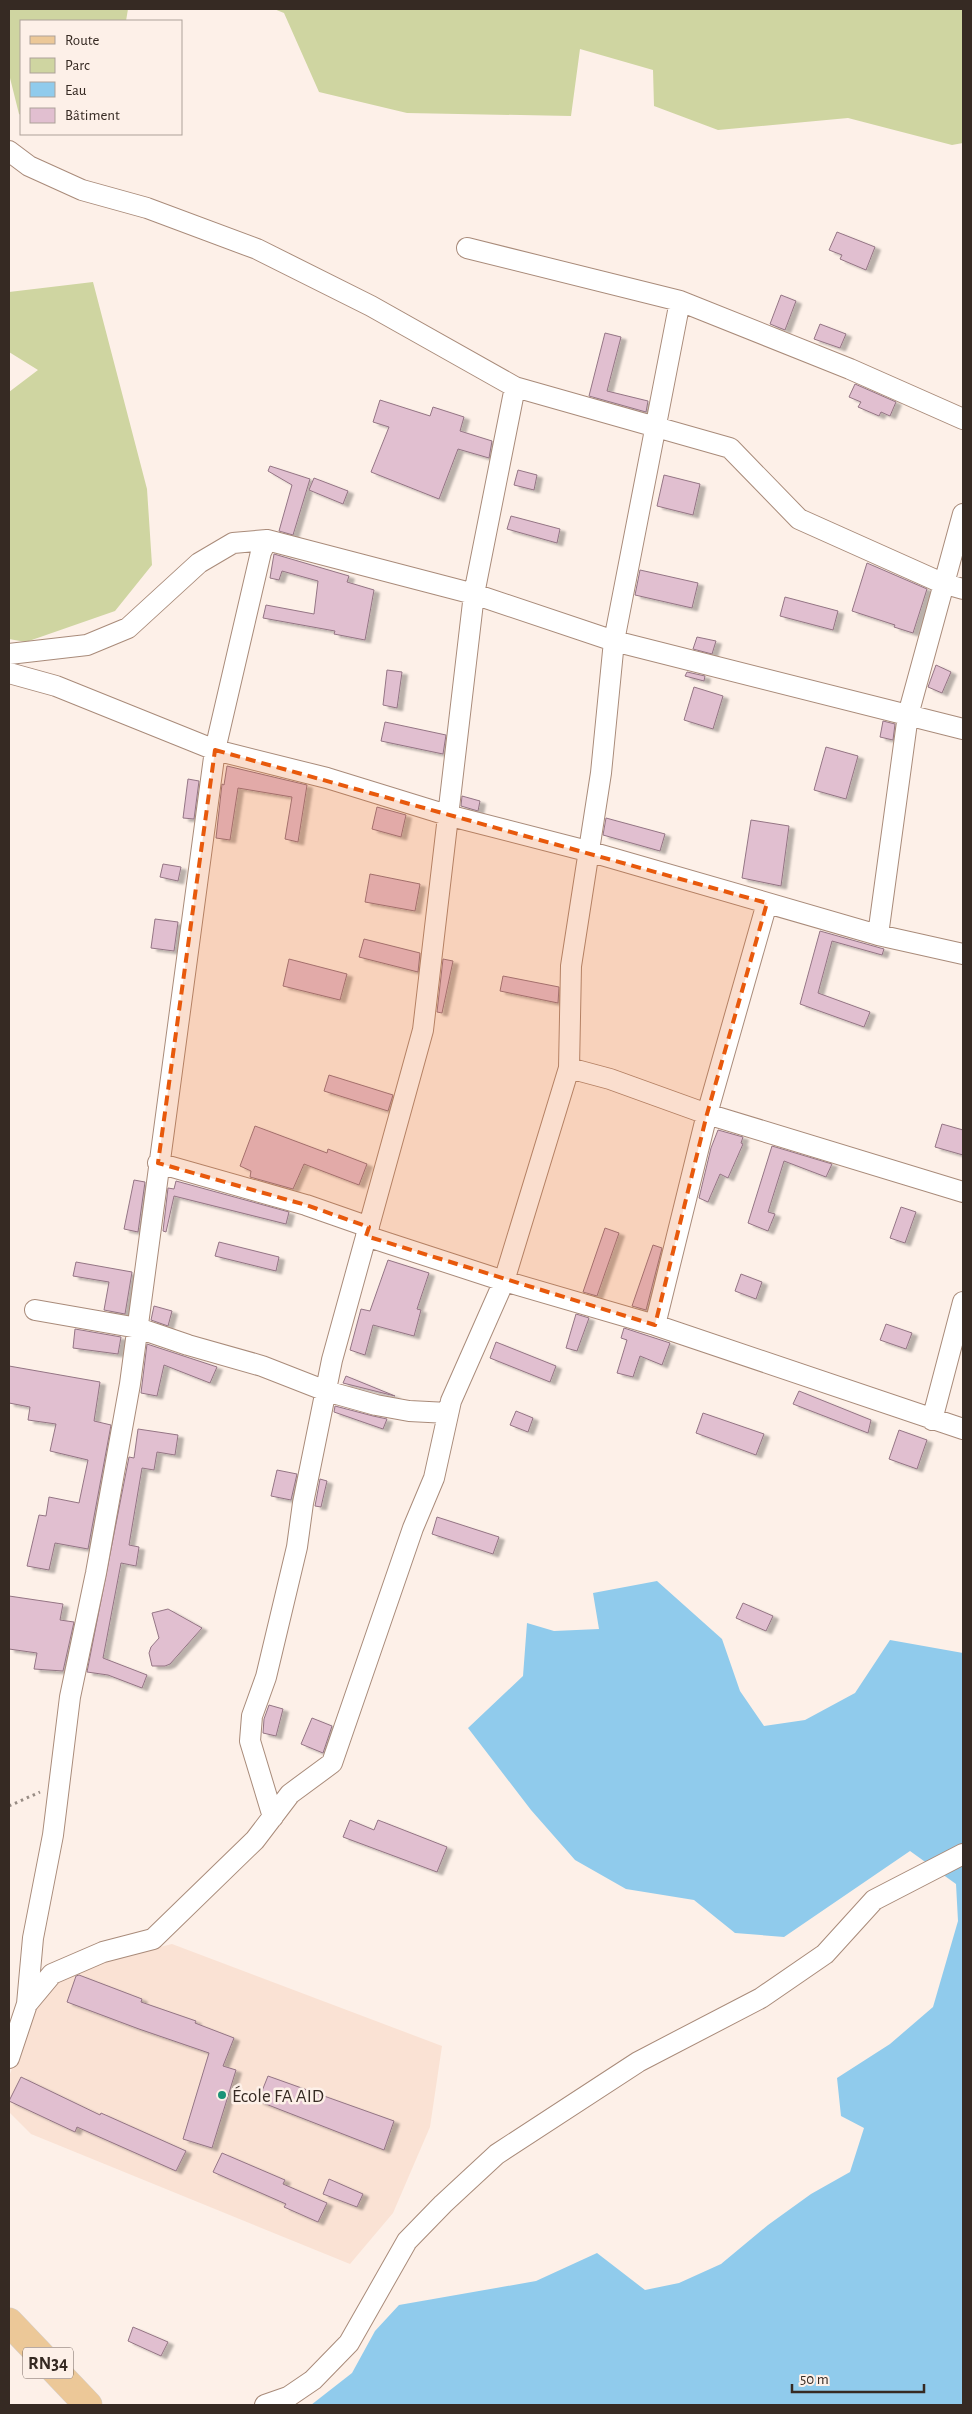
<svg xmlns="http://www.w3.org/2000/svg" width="972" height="2414" viewBox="0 0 972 2414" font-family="'Alegreya Sans',sans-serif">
	<defs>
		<filter id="shadow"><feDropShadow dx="5.5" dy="3" stdDeviation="1" flood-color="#0004"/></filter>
	</defs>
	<rect width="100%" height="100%" fill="#fdf0e8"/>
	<path fill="#fae2d4" d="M172,1944L442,2046L430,2127L393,2213L350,2264L31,2134L9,2112V2077L33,2008L56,1978L85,1966Z"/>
	<path fill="#cfd5a1" d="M9,9H128L126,21H21V115L19,114L9,74Z
		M274,9H963V143L952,145L848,118L718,130L654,106L653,70L580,49L571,116L407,113L319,92L284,13Z
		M93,282L147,489L152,565L115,611L26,642L9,639V392L38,370L9,352V292Z"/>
	<path fill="#90cbec" d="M657,1581L722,1639L740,1691L764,1726L805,1720L855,1693L890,1640L963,1653V2405H311L352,2373L375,2331L399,2305L536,2281L597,2253L645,2290L679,2283L721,2264L768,2225L811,2194L850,2172L864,2128L841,2116L837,2078L890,2044L933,2007L958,1921L956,1884L910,1851L784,1937L735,1933L694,1900L626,1889L575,1860L531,1810L468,1728L523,1676L527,1623L554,1631L599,1629L593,1593Z"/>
	<path fill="#e1bfd0" stroke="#947584" filter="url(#shadow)" d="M837,232L875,247L866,270L840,259L842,255L829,250Z
		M781,295L796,301L785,330L770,324Z
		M820,324L846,334L840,348L814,339Z
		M605,333L621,337L607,391L648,401L646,412L589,396Z
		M855,384L896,402L890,416L881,412L879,416L858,407L861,402L849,397Z
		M380,400L430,416L433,407L464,417L460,431L492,441L489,458L458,449L439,499L371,472L389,427L373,422Z
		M270,466L310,479L293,535L279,531L292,485L268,471Z
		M518,470L537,475L534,490L514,485Z
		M664,475L700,484L693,515L657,506Z
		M314,478L348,491L343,504L309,490Z
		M511,516L560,529L557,543L507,529Z
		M274,554L349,576L347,582L374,590L365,640L334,634L335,631L263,618L266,605L314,614L318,581L282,571L279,580L270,578Z
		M867,563L927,589L913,633L894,627L895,625L852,611Z
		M640,570L698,583L692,608L635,595Z
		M785,597L838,611L833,630L780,616Z
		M697,637L716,641L712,654L693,649Z
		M936,665L951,672L942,693L928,687Z
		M387,670L402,672L397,708L383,705Z
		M687,672L705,676L704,681L685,676Z
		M694,687L723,696L713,729L684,720Z
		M883,721L895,724L893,740L880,737Z
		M385,722L446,735L443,754L381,741Z
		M826,747L858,756L846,799L814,790Z
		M227,766L307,785L298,842L285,839L292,797L238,788L230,840L216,838L222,784L224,785Z
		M188,779L199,781L194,819L183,818Z
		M462,796L480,801L478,811L461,806Z
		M377,807L406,815L401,837L372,829Z
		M606,818L665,834L660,851L603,835Z
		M751,820L789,826L781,886L742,878Z
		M163,864L181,867L178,881L160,877Z
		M370,874L420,884L415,911L365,902Z
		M155,919L178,922L174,951L151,948Z
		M820,931L884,949L882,955L832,941L818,993L870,1012L864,1027L800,1004Z
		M364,939L420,953L418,972L359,957Z
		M289,959L347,974L340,1000L283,986Z
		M443,959L453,961L442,1013L437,1012Z
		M503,976L559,987L558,1003L500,991Z
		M329,1075L393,1095L388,1111L324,1091Z
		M942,1124L963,1130V1155L935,1147Z
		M255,1126L327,1153L328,1149L367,1164L359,1185L304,1164L293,1189L250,1177L251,1171L240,1166Z
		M718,1130L743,1137L741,1143L743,1144L728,1178L720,1174L708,1202L699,1198L711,1148Z
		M772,1146L832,1164L826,1177L784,1161L768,1212L775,1214L768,1231L748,1223Z
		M134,1180L145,1182L138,1232L124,1229Z
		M176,1181L289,1212L286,1224L174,1196L166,1232L163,1231L168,1188L174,1189Z
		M901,1207L916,1212L905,1243L890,1238Z
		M605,1228L619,1233L597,1296L583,1292Z
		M219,1242L279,1257L276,1271L215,1256Z
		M653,1245L662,1248L646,1310L632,1306Z
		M388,1260L429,1273L417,1309L421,1310L414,1336L373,1325L365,1355L350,1350L361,1309L370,1311Z
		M76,1262L132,1272L125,1314L104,1310L109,1282L73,1276Z
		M741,1274L762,1282L756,1299L735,1291Z
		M154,1306L172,1311L168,1326L151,1320Z
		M576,1314L589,1318L577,1351L566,1348Z
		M886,1324L912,1333L906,1349L880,1340Z
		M624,1328L670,1343L662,1365L640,1356L633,1377L617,1373L627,1340L621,1338Z
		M75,1329L121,1337L118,1354L73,1348Z
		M496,1342L556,1366L550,1382L490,1358Z
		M147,1344L217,1367L210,1383L164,1365L157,1396L141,1393Z
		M9,1366L100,1382L94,1421L111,1425L88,1549L55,1543L49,1570L27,1566L39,1515L46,1516L49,1497L79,1503L88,1460L50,1451L56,1424L28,1420L30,1407L9,1403Z
		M346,1376L395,1396L343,1383Z
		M799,1391L871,1420L868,1433L793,1404Z
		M335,1406L373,1416L387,1419L383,1429L334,1412Z
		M516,1411L533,1418L528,1432L510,1425Z
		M703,1413L764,1434L756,1455L696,1433Z
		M138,1429L178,1435L175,1455L157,1452L154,1470L142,1468L129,1545L139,1547L136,1566L121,1563L103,1658L147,1675L142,1688L108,1675L87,1672L129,1457L134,1458Z
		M899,1430L927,1440L917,1469L889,1459Z
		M277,1470L297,1474L291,1500L271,1496Z
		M320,1479L327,1481L321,1507L315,1506Z
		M437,1517L499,1537L493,1554L432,1534Z
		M9,1596L63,1604L60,1620L74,1622L63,1671L34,1669L37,1653L9,1649Z
		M743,1603L773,1616L766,1631L736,1618Z
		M168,1609L202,1628L170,1664L165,1666H152L149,1653L151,1647L159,1638L152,1613Z
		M269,1705L283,1709L276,1736L263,1733L264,1719Z
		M312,1718L332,1726L323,1753L301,1744Z
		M350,1820L374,1830L378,1820L447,1847L437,1872L343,1837Z
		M79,1975L142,1999L141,2002L196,2021L195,2023L234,2038L223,2066L236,2070L212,2148L183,2139L209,2053L139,2029L67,2002L76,1976Z
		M268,2076L394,2121L384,2150L258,2101Z
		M21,2077L100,2115L101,2113L186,2151L176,2171L77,2127L75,2132L9,2101Z
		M222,2153L285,2180L283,2184L327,2203L318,2222L284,2207L286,2204L213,2172Z
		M329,2179L363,2194L357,2207L323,2194Z
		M133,2327L168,2342L161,2356L128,2341Z"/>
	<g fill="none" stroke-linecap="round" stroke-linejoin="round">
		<defs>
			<path id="minor" d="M9,151L29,166L82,190L147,208L257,249L371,306L515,387L730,448L799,519L942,583L963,589
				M467,248L680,301L850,369L963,419
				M267,540L261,552L215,750L327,778L447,815L591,852L878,935L963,954
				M9,654L87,645L128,628L199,563L233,543L267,540L474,594L614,641L963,729
				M9,673L56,686L215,750L130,1384L96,1573L70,1697L53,1835L33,1938L27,2004L9,2058
				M878,935L908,715L963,514
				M569,1068L610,1079L707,1114L963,1192
				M158,1163L306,1205L369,1227
				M366,1236L504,1281L655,1325L963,1429
				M35,1310L138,1328L188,1345L262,1366L326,1391L376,1405L409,1411L448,1413
				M655,1325L707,1114L767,903
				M932,1420L963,1302
				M273,1817L250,1741L252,1716L266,1677L297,1547L303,1503L332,1360L423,1030L474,594L515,387
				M27,2004L52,1974L103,1952L153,1939L255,1840L290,1794L332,1763L413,1528L434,1478L451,1401L504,1281L569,1068L571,966L601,773L614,641L680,301
				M265,2405L288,2397L313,2380L349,2343L407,2241L443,2204L497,2154L638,2062L761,1998L825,1954L874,1900L963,1854"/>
			<path id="primary" d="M9,2322L88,2405"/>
		</defs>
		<use href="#minor" stroke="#a98b7a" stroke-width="22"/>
		<use href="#primary" stroke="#d3d0cf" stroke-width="29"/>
		<path stroke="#988c84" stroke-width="3" stroke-dasharray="2.5 4" stroke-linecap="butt" d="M9,1806L40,1792"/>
		<use href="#minor" stroke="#fff" stroke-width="20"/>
		<use href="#primary" stroke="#ecc898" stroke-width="28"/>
	</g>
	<path fill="#e8590c" fill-opacity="0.2" stroke="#e8590c" stroke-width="4" stroke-dasharray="10 6" stroke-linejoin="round" d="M215,750L767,903L707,1114L655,1325L366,1236L369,1227L306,1205L158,1163Z"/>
	<circle fill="#1b9378" stroke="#fdf0e8" stroke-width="2" cx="222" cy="2095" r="5"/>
	<g text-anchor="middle" stroke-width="5" stroke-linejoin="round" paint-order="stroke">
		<rect fill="#fdf0e8" stroke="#72655e" stroke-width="1" x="23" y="2347.5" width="50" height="31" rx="4"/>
		<g font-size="18" font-weight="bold" fill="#362a23">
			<text x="48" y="2369">RN34</text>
		</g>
		<g font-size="19" fill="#362a23" stroke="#fdf0e8" text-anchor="start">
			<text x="232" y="2102">École FA AID</text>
		</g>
	</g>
	<rect width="972" height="2414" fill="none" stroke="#362a23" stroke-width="20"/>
	<rect x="20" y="20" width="162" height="115" fill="#fdf0e8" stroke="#ada199"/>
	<rect x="30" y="36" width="25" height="8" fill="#ecc898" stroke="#ada199"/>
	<text x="65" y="45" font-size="15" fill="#362a23">Route</text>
	<rect x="30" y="58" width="25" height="15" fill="#cfd5a1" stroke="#ada199"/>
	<text x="65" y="70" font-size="15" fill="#362a23">Parc</text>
	<rect x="30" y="82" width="25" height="15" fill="#90cbec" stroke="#ada199"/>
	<text x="65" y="95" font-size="15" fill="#362a23">Eau</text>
	<rect x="30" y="108" width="25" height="15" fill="#e1bfd0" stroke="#ada199"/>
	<text x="65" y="120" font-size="15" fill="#362a23">Bâtiment</text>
	<path d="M792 2384v8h132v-8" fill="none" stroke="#362a23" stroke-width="2.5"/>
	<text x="800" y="2384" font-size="15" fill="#362a23" stroke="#fdf0e8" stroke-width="4" paint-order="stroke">50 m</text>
</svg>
